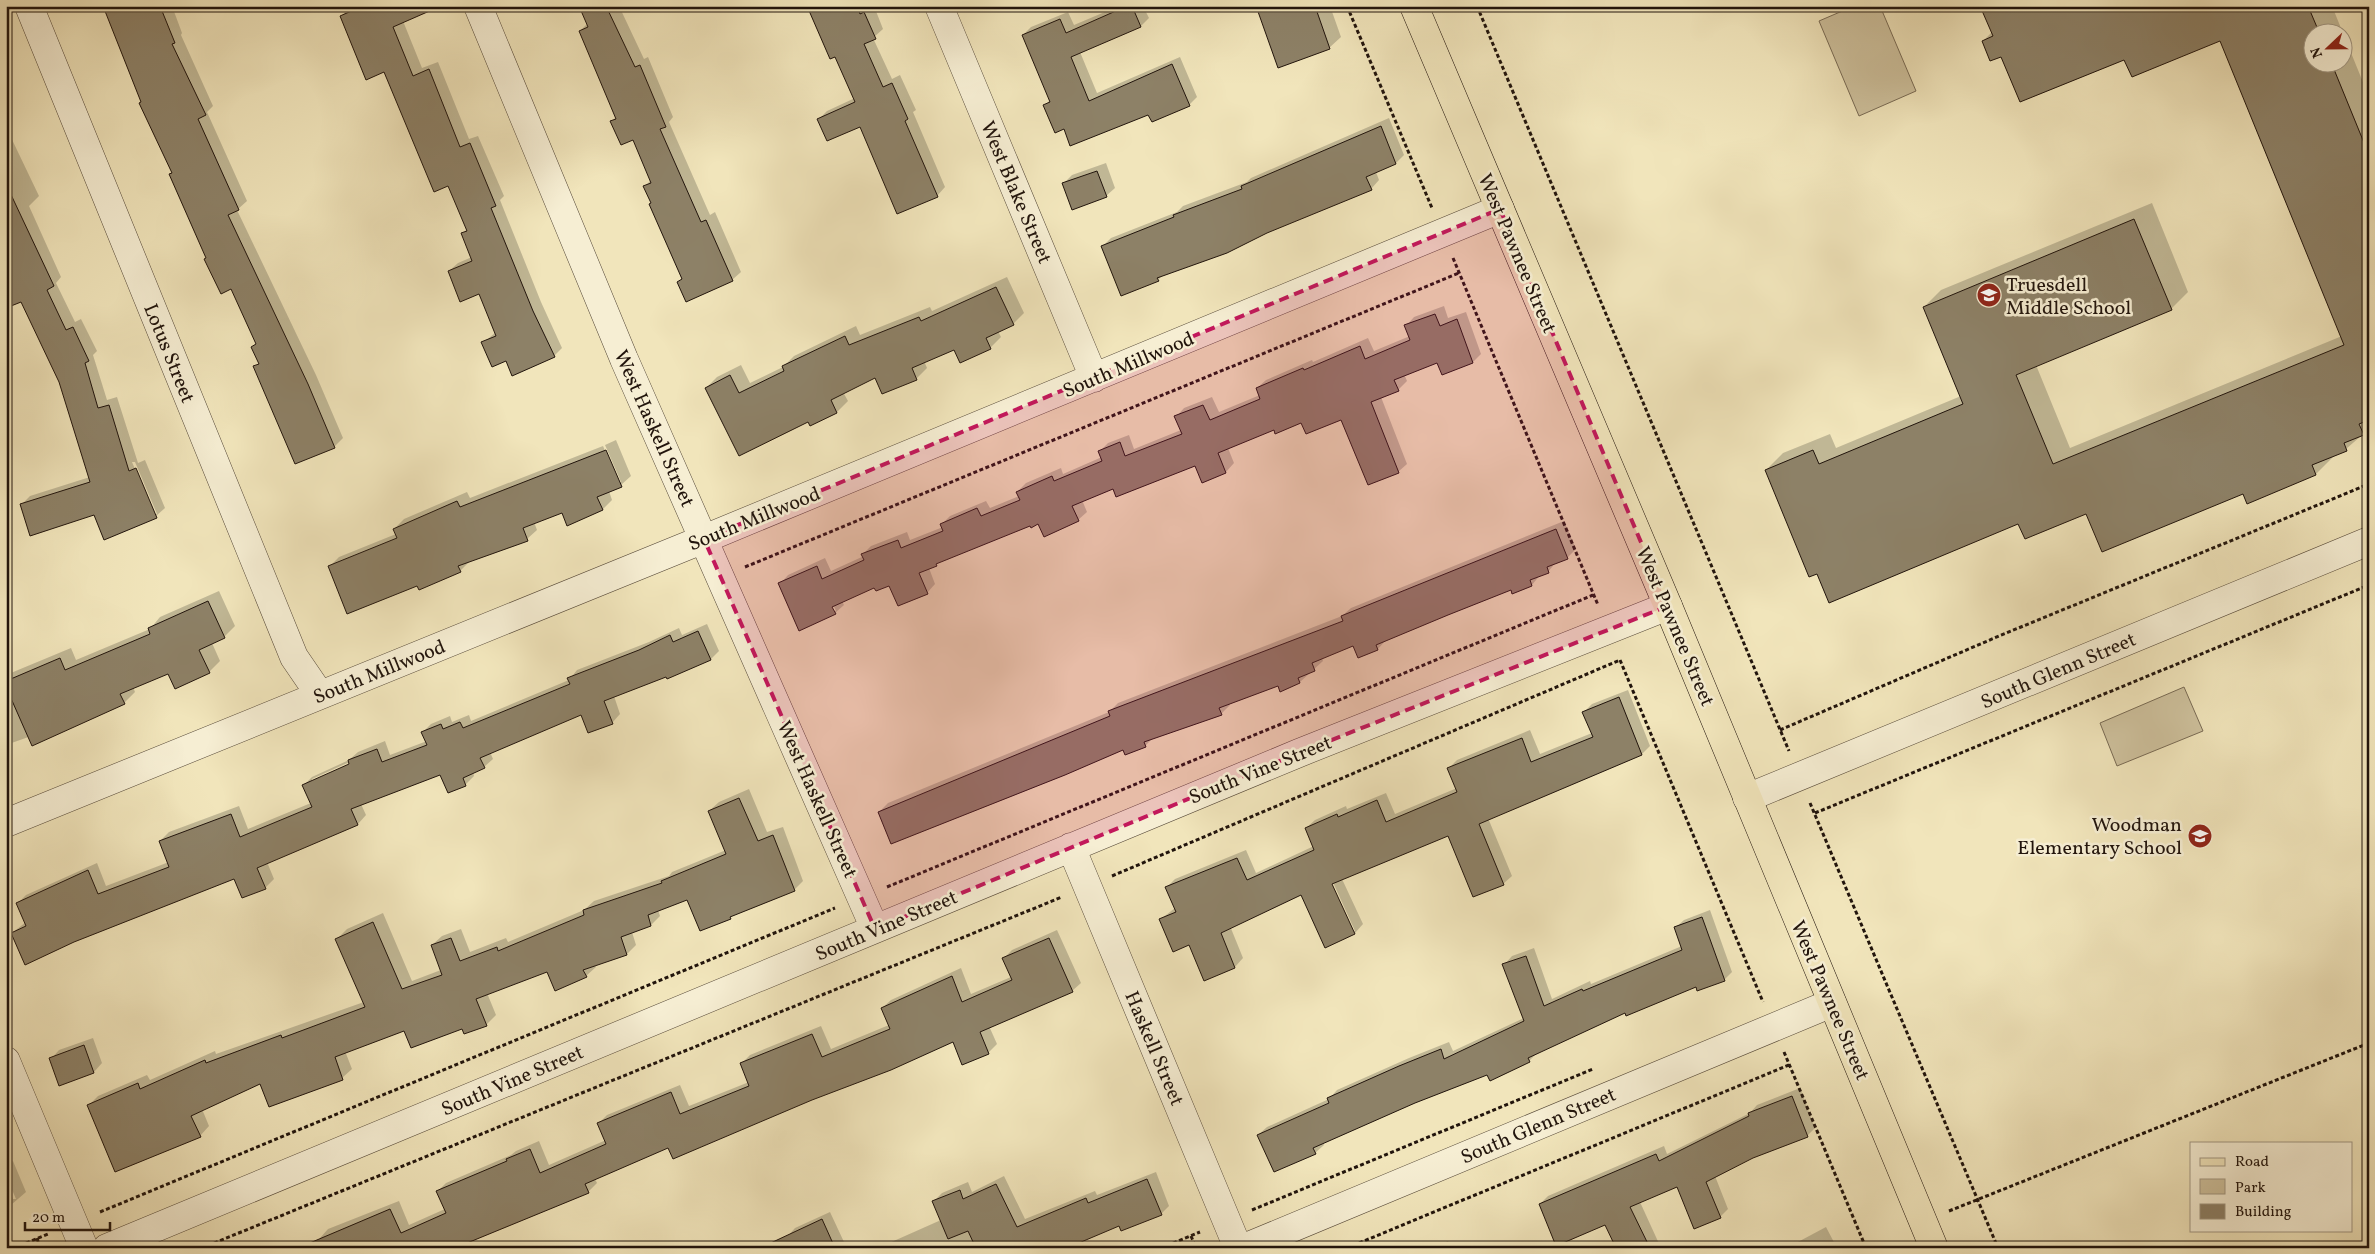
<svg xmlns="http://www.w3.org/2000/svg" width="2375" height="1254" viewBox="0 0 2375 1254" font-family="Vollkorn,serif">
	<rect width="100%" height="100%" fill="#f1e5bb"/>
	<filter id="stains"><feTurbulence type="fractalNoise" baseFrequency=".004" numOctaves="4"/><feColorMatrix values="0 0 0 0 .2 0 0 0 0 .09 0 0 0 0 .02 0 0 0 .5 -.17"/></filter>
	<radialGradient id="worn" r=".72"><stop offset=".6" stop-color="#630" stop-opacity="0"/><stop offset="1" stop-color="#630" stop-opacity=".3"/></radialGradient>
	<path fill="#cec19d" stroke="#786a54" d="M1854,6H1880L1916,91L1859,116L1819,21Z
		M2184,687L2203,731L2117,766L2100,723Z"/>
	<path fill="#0003" fill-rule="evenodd" d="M104,6H172L182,33L181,35L213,106L207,112L247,201L237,210L316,375L343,438L334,447L296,463L255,367L259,363L252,347L257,343L232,288L170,174L173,171Z
		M352,6H414L403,21L422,68L438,62L469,139L478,136L504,196L500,200L541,302L562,348L554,356L506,359L483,343L496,332L479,293L449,271L458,263L472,257L462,234L467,229L448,184L385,70L341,16Z
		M580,6H619L644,59L648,57L673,117L669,122L710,215L715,212L741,272L732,280L678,282L683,277L645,186L651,180L633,139L612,121L617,116L580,31L588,23Z
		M809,6H874L883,29L873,38L892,79L900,75L916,110L913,112L945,187L937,196L861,125L819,119L827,111L855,98L836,55Z
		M1119,6H1143L1149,18L1141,26L1080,52L1097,93L1180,57L1197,97L1189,105L1065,127L1045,105L1050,100L1023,35L1031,27L1068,12L1074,25Z
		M1257,6H1330L1341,37L1329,48Z
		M1982,6H2332L2369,97V429L2346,449L2332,456L2333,457L2316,474L2243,492L2019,522L1818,572L1766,470L1783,453L1830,434L1836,448L1961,396L1924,307L1941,290L2152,203L2188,292L2171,309L2036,365L2070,448L2342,336L2221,40L2125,58L2002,55L1983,41L1992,32ZM2312,32H2342V62H2312Z
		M1389,118L1404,155L1396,163L1376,172L1379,180L1371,189L1164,274L1158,280L1103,246L1111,238L1177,212L1183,206L1247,182L1251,178Z
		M6,127L39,196L29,206L61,277L56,283L75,322L81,319L97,351L93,355L107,400L117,397L138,463L145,460L165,508L156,516L105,538L94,514L21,505L30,496L90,477L60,381L6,255ZM132,462H135L157,514H154Z
		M1106,163L1115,188L1106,196L1063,184L1072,175Z
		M1007,277L1024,313L1013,324L998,331L1001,337L990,348H955L924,361L927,368L916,379L876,377L843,392L848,401L837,412L811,425L809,420L706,388L717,377L741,365L750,383L783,367L794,356L856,326L860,335L930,307L932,311Z
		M1444,306L1448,318L1466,312L1481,354L1473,362H1438L1404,374L1407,381L1398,390L1381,397L1407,464L1398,472L1342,418L1302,421L1274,428L1228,448L1234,463L1226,472L1203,481L1196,464L1113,487L1082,500L1087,512L1078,520L1031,524L940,561L929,568L935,584L927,593L890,584L875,586L842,601L844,605L835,613L780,584L788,575L825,558L831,571L864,556L863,554L871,546L907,532L910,540L943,527L942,524L950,516L986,501L990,508L1019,496L1017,492L1026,483L1061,468L1063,474L1102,457L1099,452L1108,443L1129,435L1134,449L1181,430L1176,417L1184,408L1212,397L1219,412L1260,395L1257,388L1266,380L1312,360L1313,362L1368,338L1374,351L1410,336L1406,326L1414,317ZM831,600L836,611H833L828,601Z
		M616,440L631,476L621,485L609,491L612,500L603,509L563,511L534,522L537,530L527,539L471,560L460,571L418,584L329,567L339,557L396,534L394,529L404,519L467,492L470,498L603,446L619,482H621L605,445Z
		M1564,521L1576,549L1567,558L1556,562L1548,572L1540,575L1532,585L1513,592L1511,588L1386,640L1378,649L1359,656L1354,645L1322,658L1323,661L1300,682L1278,684L1229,703L1230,705L1221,714L1154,737L1145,746L1123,748L879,812L888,803L1109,712L1118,703L1342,616L1351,608Z
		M219,591L235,626L224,637L212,643L220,661L209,672H169L133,687L135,692L124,703L6,745V675L71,648L76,660L150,629L160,617Z
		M707,624L719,651L711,659L614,696L620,714L612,723L582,714L490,752L493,759L484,767L473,772L474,776L465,785L449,792L441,774L361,804L366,815L358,824L267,862L274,879L265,888L235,877L12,933L26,922L18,903L26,895L97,863L106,886L169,862L160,841L169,832L239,806L248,829L311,803L304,785L312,777L349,760L358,752L385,741L390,755L427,741L423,732L431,724L450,716L452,722L469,715L471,721L569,680L577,670L649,642L679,628L682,635ZM354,760L355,763L312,782V779Z
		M1628,690L1650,746L1642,754L1488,818L1512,876L1503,884L1448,834L1342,879L1363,924L1355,933L1325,946L1302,893L1230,926L1243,958L1235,967L1205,979L1190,944L1161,919L1175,908L1167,887L1175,879L1246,850L1256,873L1314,846L1306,828L1315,820L1346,806L1347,809L1386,793L1395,814L1457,788L1449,768L1457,760L1530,730L1540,754L1592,733L1584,712L1592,704ZM1331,878L1355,931H1353L1329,879Z
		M749,789L767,832L783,827L803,881L794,890L734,914L730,918L687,898L658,910L660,916L651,925L632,932L636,945L627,954L595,965L596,967L586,976L548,970L487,993L496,1015L486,1025L405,1030L345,1051L352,1069L342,1078L261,1082L202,1109L209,1126L200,1136L88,1106L98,1096L147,1075L150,1080L215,1051L216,1054L364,1002L337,939L347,929L383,913L412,981L441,970L432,945L442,936L461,929L470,952L506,938L508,942L584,910L594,901L669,876L672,872L726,850L709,811L719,802Z
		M1710,910L1732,972L1724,980L1696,986L1626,1012L1538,1052L1529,1061L1488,1073L1414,1101L1323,1142L1324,1145L1315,1153L1258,1135L1267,1127L1329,1099L1337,1090L1409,1058L1449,1042L1453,1051L1524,1018L1504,965L1512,956L1534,948L1552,999L1590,981L1591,984L1682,946L1675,928L1684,920Z
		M1057,930L1081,983L1072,991L989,1026L997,1044L988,1053L953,1041L669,1146L595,1179L597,1183L588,1192L452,1248H324L320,1238L328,1229L399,1201L409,1225L445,1209L438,1191L446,1183L511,1155L516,1151L539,1141L549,1165L606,1140L599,1123L607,1115L680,1085L689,1106L749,1082L741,1064L750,1055L821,1026L831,1049L889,1025L882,1008L891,1000L961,968L971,994L1011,977L1003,959L1012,950Z
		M93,1038L102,1063L94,1072L60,1084L51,1059L59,1050Z
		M1800,1088L1815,1128L1807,1136L1753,1157L1715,1176L1728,1209L1720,1217L1678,1185L1640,1202L1661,1248H1618L1605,1224L1540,1204L1548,1196L1664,1146L1667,1154L1750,1113L1757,1105Z
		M13,1161L26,1192L11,1205L12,1207L6,1212V1183L13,1199H16L6,1176V1164Z
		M1156,1172L1169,1206L1161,1214L1120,1225L1059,1248H878L941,1220L934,1201L942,1193L968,1182L972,1192L1004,1176L1025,1219L1095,1191L1097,1195Z
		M830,1212L844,1242L838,1248H792L787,1237L795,1228Z
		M1826,1227L1837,1248H1790L1796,1243Z
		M1448,1241L1451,1248H1433Z"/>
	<path fill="#8d8167" stroke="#21140c" d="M103,6H160L175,43L172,44L206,115L198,119L239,210L228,215L308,384L335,448L295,464L253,366L259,364L251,347L256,344L231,289L221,294L204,259L206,258L169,174L172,173L139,103L141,102Z
		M363,6H441L393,27L413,76L429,69L460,147L470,143L496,206L491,208L533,311L555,357L512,376L506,361L492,367L481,342L496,336L479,294L460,302L448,271L472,261L461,233L467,231L448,186L434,192L384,72L366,80L340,16Z
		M579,6H606L635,67L640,65L666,127L660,129L701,222L706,220L733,281L686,302L677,282L682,279L649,204L651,203L643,186L651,183L633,140L621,145L610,121L616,119L579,31L588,27Z
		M807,6H857L860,14L864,12L876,39L864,44L883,87L892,83L908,119L905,121L938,197L897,214L860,127L827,141L817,119L855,102L835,57L830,59Z
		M1127,6H1132L1141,27L1071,57L1089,101L1172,64L1190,106L1152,122L1148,115L1070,146L1064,129L1055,133L1043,105L1050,102L1022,35L1060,19L1066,33Z
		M1256,6H1315L1330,49L1278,68Z
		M1980,6H2308L2319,32H2312V62H2331L2369,155V420L2359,424L2364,435L2344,443L2347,451L2312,465L2316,475L2247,504L2243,494L2102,552L2086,514L2025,539L2018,524L1829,603L1817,574L1809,577L1765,470L1813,450L1819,464L1963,404L1923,307L2134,219L2172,310L2016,375L2053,464L2344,345L2220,41L2132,77L2124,60L2020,102L2001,57L1990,61L1982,41L1993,36Z
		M1381,126L1396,164L1366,177L1372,190L1267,233L1227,253L1157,278L1159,281L1121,296L1101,246L1174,217L1173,215L1242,189L1241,186Z
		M1097,171L1107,197L1072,210L1062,183Z
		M6,184L54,286L47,290L66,330L73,327L89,361L85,363L98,408L109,405L129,471L136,468L157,518L104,540L94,515L30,536L20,504L90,482L59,382L21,302L6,308Z
		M996,287L1014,325L986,338L991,349L960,363L954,350L912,368L917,380L882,394L875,378L831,400L837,413L810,426L808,422L739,456L705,388L730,375L739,393L784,371L782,366L845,336L849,345L919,317L921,321Z
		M1435,314L1440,326L1457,319L1473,363L1442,375L1437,363L1394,380L1399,391L1371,402L1399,473L1368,485L1341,420L1306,434L1301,423L1275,434L1274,430L1218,453L1226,473L1202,483L1195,466L1116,497L1113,489L1072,506L1079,521L1044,537L1038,524L1031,528L1030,526L936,564L937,566L919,573L928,594L898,606L889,586L876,591L874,588L832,607L836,614L799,631L778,583L817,566L822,579L864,560L861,554L898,540L901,548L943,531L940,524L977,508L981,516L1020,500L1016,492L1052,476L1054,481L1102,461L1098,451L1120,442L1125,456L1182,434L1174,416L1203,405L1210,420L1260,399L1256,388L1303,368L1304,370L1360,346L1365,359L1410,340L1404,325Z
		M606,450L622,487L597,497L603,510L567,526L562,513L523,528L528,541L458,566L461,572L419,590L417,586L347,614L328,566L397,538L393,529L457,501L460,507Z
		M1556,529L1568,559L1547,567L1549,573L1530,580L1532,586L1512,594L1511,590L1448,615L1376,645L1378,650L1358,658L1353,646L1312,663L1315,671L1298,678L1300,683L1280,692L1278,686L1219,708L1222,715L1144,742L1146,747L1125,755L1123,750L1065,775L891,844L878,812L1110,716L1108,711L1343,621L1341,616Z
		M208,601L225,638L199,650L210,673L175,689L168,674L120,694L125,704L32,746L6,687V681L60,658L65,670L150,634L148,628Z
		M698,631L711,660L667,679L666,677L604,701L613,724L588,733L581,715L480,758L485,768L463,778L466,786L448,793L440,775L351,809L358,825L257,868L266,889L242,898L234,879L74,942L25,965L11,933L26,926L16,903L88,870L98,894L169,867L159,841L231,814L240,837L312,807L302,785L349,764L348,760L377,749L382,762L427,745L421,732L441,724L443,729L460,722L463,728L570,684L567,678L639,650L670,635L673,642Z
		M1619,697L1642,755L1479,824L1504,885L1473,897L1448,836L1332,884L1355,934L1325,948L1301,895L1221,933L1235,968L1204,981L1189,945L1173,952L1159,919L1176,912L1165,887L1237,858L1247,880L1314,850L1305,828L1337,814L1338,817L1377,800L1386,822L1457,792L1447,768L1522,738L1531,762L1593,737L1582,712Z
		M739,798L758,841L773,835L795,891L730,917L731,919L700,931L687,900L648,915L651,926L621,937L627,955L583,970L587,977L555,991L547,972L476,999L487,1026L464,1034L462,1029L411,1048L404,1031L335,1057L343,1080L269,1107L260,1084L191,1116L201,1137L115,1172L87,1105L138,1083L140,1089L205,1060L206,1063L281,1035L282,1038L365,1007L335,939L373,922L402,989L442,975L431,945L451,938L460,961L497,947L498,951L584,915L583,910L662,883L661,881L726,854L708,811Z
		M1702,917L1725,981L1697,991L1696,987L1626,1016L1625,1013L1528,1058L1530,1062L1490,1081L1487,1075L1415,1103L1313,1148L1316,1154L1274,1172L1257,1135L1329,1103L1327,1098L1399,1066L1441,1049L1444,1059L1524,1021L1502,964L1526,956L1544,1006L1582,989L1583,991L1682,950L1674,927Z
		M1049,938L1073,992L980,1032L989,1054L962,1065L953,1042L891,1070L812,1100L673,1159L668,1148L585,1184L589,1193L455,1248H298L390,1209L401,1233L446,1213L436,1191L507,1161L506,1159L530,1149L540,1173L606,1144L597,1123L671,1092L680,1114L749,1086L740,1063L812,1034L822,1057L890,1029L881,1008L952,976L962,1002L1012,980L1002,958Z
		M84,1045L94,1073L59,1086L49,1058Z
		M1792,1096L1808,1137L1753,1158L1706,1182L1721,1218L1694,1229L1677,1187L1630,1207L1650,1248H1616L1605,1225L1556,1246L1539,1204L1656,1154L1659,1161L1749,1116L1748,1113Z
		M1147,1179L1162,1215L1121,1231L1119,1226L1067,1248H967L974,1244L968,1231L948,1239L932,1201L960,1190L963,1199L996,1184L1017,1227L1086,1198L1088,1203Z
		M822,1219L835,1248H760Z"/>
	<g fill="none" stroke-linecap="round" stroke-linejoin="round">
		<defs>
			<path id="minor" d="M29,6L294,657L320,695
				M478,6L624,359L875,929
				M939,6L1094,378
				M1747,798L2369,541
				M6,823L704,539L1500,209
				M1071,847L1238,1248
				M6,1061L84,1248
				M107,1248L1299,753L1668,606
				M1244,1248L1832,1003"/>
			<path id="major" d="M1414,6L1668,606L1934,1248"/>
		</defs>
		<use href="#minor" stroke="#554838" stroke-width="29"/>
		<use href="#major" stroke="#21140c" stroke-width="29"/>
		<path stroke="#21140c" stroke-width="3" stroke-dasharray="4 2.5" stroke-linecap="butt" d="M1347,6L1432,208
			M1477,6L1789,751
			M1453,258L1598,605
			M745,567L1459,273
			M1620,660L1763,1002
			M1780,730L1999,636L2369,484
			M1810,803L1998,1248
			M1815,813L2369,585
			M1112,876L1620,660
			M887,887L1593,595
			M1784,1052L1866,1248
			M1252,1210L1593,1069
			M1949,1211L2369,1043
			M100,1212L835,908
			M1191,1236L1196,1248
			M37,1238L40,1248
			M14,1248L48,1234
			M202,1248L1062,897
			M1161,1248L1200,1232
			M1347,1248L1789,1065"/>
		<use href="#minor" stroke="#f6eed3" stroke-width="28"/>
		<use href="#major" stroke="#f1e5bb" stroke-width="28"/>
	</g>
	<path fill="#c2185b" fill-opacity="0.2" stroke="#c2185b" stroke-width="4" stroke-dasharray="10 6" stroke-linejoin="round" d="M1500,209L1668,606L1299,753L875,929L704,539Z"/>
	<defs>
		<symbol id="school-disc" viewBox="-11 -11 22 22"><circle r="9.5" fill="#8f2418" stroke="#f6eed3"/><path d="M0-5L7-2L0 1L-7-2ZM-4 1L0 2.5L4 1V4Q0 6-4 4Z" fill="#fff"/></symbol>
	</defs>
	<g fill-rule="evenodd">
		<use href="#school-disc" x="1975" y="281" width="28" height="28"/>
		<use href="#school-disc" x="2186" y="822" width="28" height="28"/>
	</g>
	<g text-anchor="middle" stroke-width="5" stroke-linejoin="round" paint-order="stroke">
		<g font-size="20" fill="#21140c" stroke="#f6eed3">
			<text transform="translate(1017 192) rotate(67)" y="7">West Blake Street</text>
			<text transform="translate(1518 253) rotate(67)" y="7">West Pawnee Street</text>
			<text transform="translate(170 353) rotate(68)" y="7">Lotus Street</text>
			<text transform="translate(1128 364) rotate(-23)" y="7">South Millwood</text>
			<text transform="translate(655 428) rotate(66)" y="7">West Haskell Street</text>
			<text transform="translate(754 518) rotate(-22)" y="7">South Millwood</text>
			<text transform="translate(1676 626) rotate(67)" y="7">West Pawnee Street</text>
			<text transform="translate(2058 670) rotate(-23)" y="7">South Glenn Street</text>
			<text transform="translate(379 671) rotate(-22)" y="7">South Millwood</text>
			<text transform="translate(1260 769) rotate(-22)" y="7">South Vine Street</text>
			<text transform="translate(818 799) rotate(66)" y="7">West Haskell Street</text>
			<text transform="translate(886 925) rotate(-23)" y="7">South Vine Street</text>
			<text transform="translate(1831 1000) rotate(67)" y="7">West Pawnee Street</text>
			<text transform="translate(1155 1048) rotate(67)" y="7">Haskell Street</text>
			<text transform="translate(512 1080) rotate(-23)" y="7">South Vine Street</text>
			<text transform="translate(1538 1125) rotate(-23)" y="7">South Glenn Street</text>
		</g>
		<g font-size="20" fill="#21140c" stroke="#f6eed3" text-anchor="start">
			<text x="2006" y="291">Truesdell<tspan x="2006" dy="23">Middle School</tspan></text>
			<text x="2182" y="831" text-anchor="end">Woodman<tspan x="2182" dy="23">Elementary School</tspan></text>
		</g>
	</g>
	<rect width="2375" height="1254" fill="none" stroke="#f1e5bb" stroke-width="25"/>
	<rect x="8" y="8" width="2360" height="1239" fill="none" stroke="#21140c" stroke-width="2.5"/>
	<rect x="12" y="12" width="2350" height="1229" fill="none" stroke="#21140c"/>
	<rect x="2190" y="1142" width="162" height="90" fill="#f6eed3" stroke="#a19783"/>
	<rect x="2200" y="1158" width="25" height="8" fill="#f1e5bb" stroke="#a19783"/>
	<text x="2235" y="1166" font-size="15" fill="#21140c">Road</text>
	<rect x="2200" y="1179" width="25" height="15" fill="#cec19d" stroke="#a19783"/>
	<text x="2235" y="1192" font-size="15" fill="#21140c">Park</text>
	<rect x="2200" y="1204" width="25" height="15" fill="#8d8167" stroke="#a19783"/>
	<text x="2235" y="1216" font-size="15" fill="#21140c">Building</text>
	<g transform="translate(2328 48) rotate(248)"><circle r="24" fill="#f6eed3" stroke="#a19783"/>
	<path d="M0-4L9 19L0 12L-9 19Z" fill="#8f2418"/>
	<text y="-8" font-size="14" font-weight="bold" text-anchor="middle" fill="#21140c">N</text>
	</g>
	<path d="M25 1222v8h85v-8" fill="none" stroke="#21140c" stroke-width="2.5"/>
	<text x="32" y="1222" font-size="15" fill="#21140c" stroke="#f6eed3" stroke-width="4" paint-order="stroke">20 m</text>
	<rect width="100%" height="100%" filter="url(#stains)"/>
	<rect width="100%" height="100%" fill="url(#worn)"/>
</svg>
